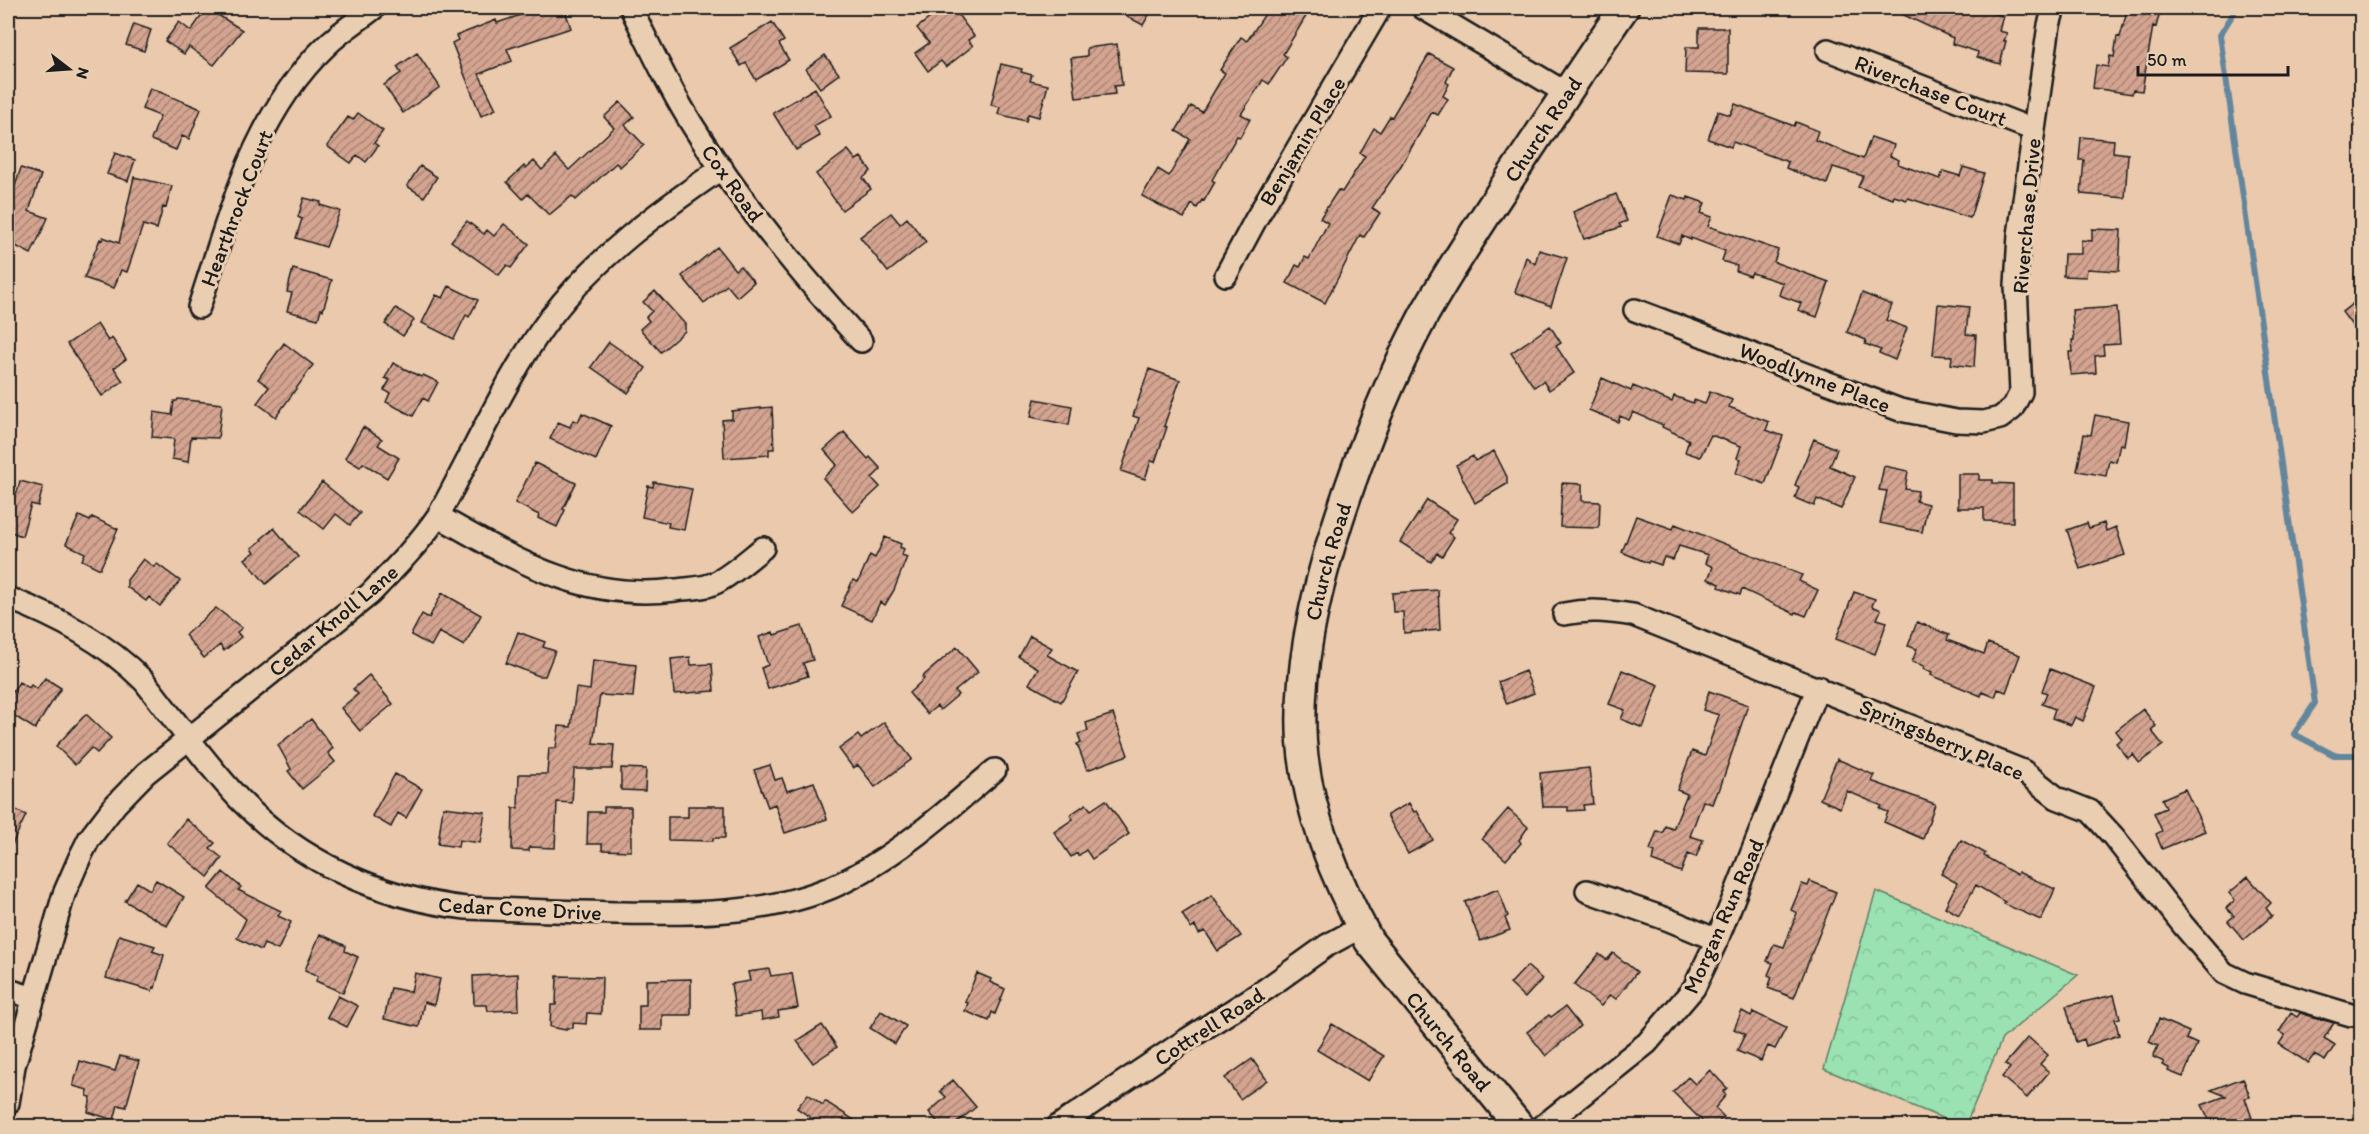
<svg xmlns="http://www.w3.org/2000/svg" width="2369" height="1134" viewBox="0 0 2369 1134" font-family="Itim,sans-serif">
	<defs>
		<pattern id="forest-crowns" width="20" height="18" patternUnits="userSpaceOnUse" patternTransform="scale(1.5)"><rect width="20" height="18" fill="#9ae2b1"/><path d="M2 6a3 3 0 1 1 6 0M12 15a3 3 0 1 1 6 0" fill="none" stroke="#84c198"/></pattern>
		<pattern id="building-hatch" width="6" height="6" patternUnits="userSpaceOnUse" patternTransform="scale(1.5)"><rect width="6" height="6" fill="#d4a491"/><path d="M-1 1l2-2M0 6l6-6M5 7l2-2" fill="none" stroke="#ab8576"/></pattern>
	</defs>
	<rect width="100%" height="100%" fill="#eac9ad"/>
	<filter id="ink" filterUnits="userSpaceOnUse"><feTurbulence type="fractalNoise" baseFrequency=".0167" numOctaves="2"/><feDisplacementMap in="SourceGraphic" scale="12" xChannelSelector="R" yChannelSelector="G"/><feConvolveMatrix kernelMatrix="1 2 1 2 8 2 1 2 1" color-interpolation-filters="sRGB"/></filter>
	<g filter="url(#ink)">
		<path fill="url(#forest-crowns)" stroke="#5b7f66" stroke-width="1.5" d="M1876,891L2078,975L2002,1039L1965,1126H1961L1824,1069Z"/>
		<g fill="none" stroke-linecap="round" stroke-linejoin="round">
			<path stroke="#63869d" stroke-width="6" d="M2234,8L2235,11L2220,35L2315,703L2294,734L2334,755H2362"/>
		</g>
		<path fill="url(#building-hatch)" stroke="#1c1c1c" stroke-width="1.5" d="M207,8L242,30L214,65L189,47L184,54L165,41L179,22L191,31Z
			M541,8H564L571,28L507,49L512,61L479,74L496,109L481,116L452,43L458,40L456,36L496,20L497,23Z
			M943,8H953L974,36L968,40L973,46L946,67L941,61L928,71L915,53L929,43L917,28Z
			M1112,8H1153L1143,25Z
			M1269,8H1311L1283,54L1287,57L1269,84L1263,80L1241,114L1250,119L1240,137L1237,136L1212,180L1215,182L1204,201L1202,200L1197,208L1192,204L1184,218L1142,196L1158,169L1169,176L1190,139L1176,131L1191,106L1202,112L1225,73L1220,70L1241,37L1247,41Z
			M1889,8H1974L2003,16L1999,31L2007,33L2004,41H2006L2000,64L1977,57L1978,52L1952,44L1953,38Z
			M2128,8H2161L2156,27L2153,26L2142,91L2133,90L2132,94L2093,88L2096,65L2108,67L2110,56L2114,57L2117,36L2120,37Z
			M772,22L784,41L779,44L789,60L756,80L746,63L741,66L730,48Z
			M134,24L151,30L144,51L126,45Z
			M1699,28H1728V74L1685,73L1686,47H1699Z
			M1117,44L1122,85L1114,86L1115,94L1076,98L1071,58L1087,56V48Z
			M417,53L440,87L403,113L384,85L401,73L397,67Z
			M1429,54L1453,67L1446,82L1449,84L1443,96L1448,99L1438,115L1432,112L1399,169L1372,208L1380,213L1364,237L1360,235L1325,303L1287,283L1296,265L1300,267L1305,257L1309,259L1328,223L1320,218L1338,190L1342,192L1365,156L1360,153L1374,128L1380,132L1390,116L1392,117Z
			M825,55L839,74L820,88L806,69Z
			M1001,64L1022,69L1021,72L1032,75L1030,81L1048,85L1039,117L1028,114L1026,121L998,114L1000,107L991,105Z
			M150,88L201,109L189,139L182,136L176,150L151,140L160,116L142,109Z
			M815,88L831,116L814,126L820,136L796,150L773,113Z
			M620,102L634,117L625,125L644,145L620,167L616,163L576,200L572,196L549,215L528,194L523,199L507,182L524,166L526,168L534,161L542,170L556,156L569,170L614,128L604,117Z
			M1735,104L1794,126L1796,122L1818,131L1815,140L1863,159L1871,137L1894,145L1890,156L1899,160L1898,164L1940,179L1943,171L1960,176L1963,167L1984,173L1970,218L1908,198L1907,200L1894,196L1893,199L1858,187L1863,176L1833,167L1827,184L1786,168L1788,162L1733,142L1731,147L1708,139L1718,111L1730,115Z
			M358,113L383,131L374,143L378,146L366,162L357,155L351,163L327,146L348,117L353,120Z
			M2081,137L2114,140L2113,152L2128,154L2125,198L2081,194L2084,160H2079Z
			M848,150L856,160L861,157L871,171L863,178L871,189L842,210L816,174Z
			M115,153L135,160L128,181L107,174Z
			M420,166L437,177L424,197L407,186Z
			M21,168L41,175L29,211L48,218L31,254L8,242V207Z
			M134,177L172,186L166,208L163,207L157,229L143,225L127,272L121,270L114,288L84,278L100,239L102,240L103,237L119,243Z
			M1616,194L1627,221L1619,224L1621,227L1584,239L1573,212Z
			M1672,195L1687,200L1688,197L1705,203L1701,213L1712,217L1708,226L1778,250L1774,262L1829,282L1817,317L1798,310L1801,303L1779,295L1783,283L1752,273L1750,276L1736,271L1737,266L1722,261L1725,251L1691,238V240L1682,236L1679,244L1657,236Z
			M304,198L321,202L320,205L340,211L326,247L296,238L302,219L298,217Z
			M891,213L900,224L907,218L926,242L888,272L860,237Z
			M467,221L484,234L487,230L494,236L504,224L529,244L511,268L507,265L499,275L451,241Z
			M2092,229L2121,230L2119,271L2087,269L2086,277L2063,276L2064,254H2081V240L2092,241Z
			M717,247L735,270L740,266L754,282L737,297L727,285L704,303L682,276Z
			M1539,250L1567,258L1551,306L1515,292L1526,257L1535,264Z
			M293,269L332,280L323,310L321,309L318,319L287,311L292,293L287,292Z
			M449,286L478,300L469,317L466,315L454,339L422,323L436,295L443,298Z
			M655,291L685,324V331L661,352L640,329L649,321L646,317L652,311L643,302Z
			M1862,293L1892,305L1886,320L1907,328L1895,360L1879,353L1881,350L1865,344L1866,340L1847,332Z
			M2361,297V338L2342,312Z
			M1938,304L1969,307L1966,334L1976,335L1974,367L1951,364L1952,356L1933,355Z
			M2117,307L2120,344L2103,345L2104,355L2095,356L2096,373L2071,375L2069,352H2073L2072,340H2074L2072,310Z
			M396,308L414,320L403,336L385,324Z
			M97,324L108,341L112,338L126,359L114,368L123,381L102,396L67,344Z
			M1550,326L1561,343L1556,346L1574,373L1549,390L1543,381L1534,387L1511,353Z
			M609,342L646,368L628,393L591,367Z
			M284,343L313,365L276,417L257,403L269,387L258,379Z
			M393,363L421,377L423,375L438,382L428,401L423,398L413,416L386,402L390,393L384,390L390,380L385,378Z
			M1149,369L1180,380L1164,426L1167,427L1155,462L1151,461L1145,479L1121,471L1139,418L1133,416Z
			M1602,378L1631,391L1633,386L1672,402L1674,396L1693,403L1694,400L1705,404L1710,391L1732,400L1729,407L1769,422L1766,430L1783,436L1765,484L1736,473L1741,459L1737,458L1741,446L1711,435L1700,457L1685,452L1689,440L1662,427L1663,425L1633,412L1629,420L1620,416L1618,422L1589,410Z
			M178,399L222,404L218,438L191,437L188,462L172,459L174,439L152,437L154,412L172,415L174,401H177Z
			M1035,399L1072,406L1069,425L1031,417Z
			M772,407L774,449H769V455L724,458L722,420L732,419V411Z
			M582,413L611,426L596,460L550,439L558,422L570,427L573,420L578,422Z
			M2095,415L2128,421L2124,445L2120,444L2116,462L2109,460L2106,476L2077,471L2084,434L2091,435Z
			M363,427L382,439L378,445L399,458L387,478L363,463L360,467L345,458Z
			M844,432L868,459L870,457L881,469L872,478L880,487L853,512L823,478L837,465L824,450Z
			M1814,439L1837,449L1830,466L1855,477L1841,509L1817,499L1814,506L1795,498L1799,487L1795,485Z
			M1494,451L1507,477V484L1475,503L1456,465L1473,456L1475,461Z
			M535,463L576,483L563,509L565,510L557,527L538,518L539,515L515,503Z
			M1884,466L1908,471L1905,489L1918,491L1916,501L1928,504L1922,532L1880,523L1887,491L1879,490Z
			M1958,474H1979V480H1993V483L2013,484V522L1984,521V508H1958Z
			M20,481L43,487L38,506L31,504L22,536L8,531V490L17,493Z
			M322,482L360,513L350,525L336,514L324,529L300,510Z
			M654,482L692,489L684,530L668,527L669,523L642,517L648,486L653,487Z
			M1562,483L1582,484V501L1600,502L1599,528L1560,527Z
			M1427,500L1457,519L1448,533L1454,537L1442,556L1437,553L1431,562L1400,542Z
			M79,516L90,521L92,517L118,529L100,569L82,560L85,553L66,544Z
			M1636,516L1673,529L1675,524L1802,575L1799,581L1818,590L1806,616L1796,612L1795,614L1742,589L1740,595L1719,587L1720,584L1708,579L1713,567L1705,563L1708,555L1679,546L1673,560L1664,557L1661,565L1649,561L1648,563L1622,552Z
			M2087,523L2089,528L2104,523L2106,531L2116,527L2125,555L2080,569L2067,530Z
			M274,528L298,557L266,584L245,559L255,552L252,548L262,540L261,539Z
			M885,537L901,544L900,547L904,549L902,555L907,557L894,590L885,605L880,602L872,620L841,606L853,580L858,582L870,555L875,558Z
			M143,559L154,567L157,564L180,581L160,606L149,597L146,601L127,587V580Z
			M1438,590L1440,630L1404,633L1403,612H1393L1392,593Z
			M1854,592L1875,599L1872,606L1881,610L1877,619L1887,622L1875,654L1836,639Z
			M442,593L481,615L464,646L439,632L431,646L411,635L422,614L429,618Z
			M216,608L242,628L237,632L241,637L224,651L220,645L204,658L185,635Z
			M1917,622L1949,635L1947,640L1984,654L1988,643L2020,655L2006,692L1998,689L1995,697L1982,692L1981,696L1931,675L1932,672L1923,669L1924,666L1912,662L1917,649L1908,646Z
			M802,626L813,660L803,663L808,676L768,689L761,668L768,665L759,637L773,632L774,635Z
			M518,632L545,642L543,647L555,651L545,676H539L506,663Z
			M1030,636L1052,648L1047,655L1078,672L1061,702L1029,684L1038,668L1019,657Z
			M957,647L978,672L955,691L958,695L940,710L937,706L927,714L909,693L924,679L922,677Z
			M690,657L691,665L712,664L714,691L674,694L671,659Z
			M593,660L636,665L633,697L600,695L593,743L614,745L612,769H574L572,803L557,802L555,848L529,847V851L512,850L513,808H518L519,774H547L549,748H556L559,726L571,727L576,688L590,690Z
			M2050,669L2096,687L2083,721L2075,717L2071,725L2052,718L2055,709L2042,704L2047,693L2042,691Z
			M1622,670L1659,685L1643,728L1621,719L1625,710L1609,704Z
			M1525,671L1534,693L1507,704L1498,682Z
			M369,675L393,704L360,731L341,708L358,694L353,689Z
			M45,678L61,688L35,729L8,712V700L19,682L29,688L31,685L37,689Z
			M1709,691L1748,705L1719,791H1717L1712,804L1703,801L1690,836L1703,840L1696,857L1688,854L1681,872L1652,861L1655,852L1650,850L1657,831L1663,833L1665,826L1673,829L1687,794L1677,790L1692,751L1705,756L1719,715L1703,710Z
			M2143,709L2156,726L2151,730L2163,745L2139,763L2133,754L2128,758L2116,743L2122,739L2116,731Z
			M86,714L111,738L97,753L91,748L75,765L56,746Z
			M1113,714L1128,755L1087,770L1077,744L1081,743L1078,734L1088,731L1086,723Z
			M311,719L333,748L328,753L335,762L302,789L288,771L291,769L278,745Z
			M884,722L912,759L875,787L858,765L853,768L839,749L858,735L861,739Z
			M1837,759L1874,775L1871,781L1935,804L1923,839L1884,822L1888,812L1880,809L1882,806L1847,791L1840,808L1820,799Z
			M770,765L775,780L782,778L787,791L814,782L827,819L785,833L775,804L768,807L754,770Z
			M621,768L646,769L645,791L621,790Z
			M1589,768L1593,804L1583,805L1584,810L1568,811V807H1543L1540,773Z
			M395,774L422,789L406,818L398,813L391,827L372,816Z
			M2185,789L2205,831L2162,849L2156,834L2162,831L2154,813L2166,808L2162,799Z
			M1106,800L1129,834L1092,859L1086,850L1078,856L1077,853L1071,857L1054,832L1073,819L1070,815L1086,804L1091,810Z
			M1409,803L1414,812L1417,811L1433,840L1408,854L1387,815Z
			M8,806L26,815L8,853Z
			M688,806H725V838H713V841L668,840V817H688Z
			M443,807L485,812L480,843L459,840L458,847L438,844Z
			M604,807H631V851L602,850V844H587L588,812H604Z
			M1508,809L1528,827L1519,840L1521,843L1506,860L1482,839Z
			M186,819L215,843L210,848L222,858L208,877L167,843Z
			M1961,840L1985,853L1984,856L2017,875L2018,872L2055,889L2041,920L2004,904L2005,902L1976,885L1959,915L1945,907L1957,883L1941,874Z
			M223,872L241,887L238,890L281,911L278,916L291,922L278,950L264,944L261,950L237,938L246,919L209,889Z
			M2248,877L2271,903L2266,908L2272,916L2244,940L2228,921L2234,916L2226,908L2235,900L2229,893Z
			M156,880L184,897L167,926L125,901L137,882L150,890Z
			M1810,881L1836,892L1794,998L1768,988L1772,977L1768,975L1773,963L1767,961L1774,944L1784,947L1797,913L1791,910L1802,884L1808,886Z
			M1498,889L1508,916L1505,918L1510,930L1480,941L1465,902Z
			M1212,895L1241,936L1218,951L1205,931L1199,934L1195,926L1191,929L1182,914Z
			M320,934L346,946L345,951L358,957L343,993L316,981L318,976L305,970Z
			M119,935L155,946L152,951L164,955L155,988L153,987L152,991L106,978Z
			M1613,953L1637,972L1616,999L1610,995L1601,1006L1574,985L1599,954L1607,960Z
			M1527,966L1542,979L1525,998L1510,984Z
			M769,969L771,976L792,973L798,1008L778,1011L779,1017L762,1020L761,1012L736,1016L731,984L750,981L748,972Z
			M415,973L440,979L434,1005L424,1002L419,1027L384,1019L391,988L411,992Z
			M977,973L991,979L990,982L1005,989L995,1014L992,1012L989,1021L965,1011L968,1003L965,1002Z
			M518,974L519,1010L488,1011L487,1005H474L473,976Z
			M557,976L602,977L601,1014L587,1013L586,1024L573,1023V1028H566V1030L550,1027L551,1005H556Z
			M691,979V1015H662V1030H639V1005H646V980Z
			M2114,995L2120,1018L2115,1019L2119,1035L2086,1046L2084,1039L2076,1042L2066,1006Z
			M338,996L358,1006L347,1027L327,1017Z
			M1565,1007L1580,1026L1546,1056L1527,1032L1549,1015L1551,1017Z
			M881,1011L906,1026L895,1044L870,1028Z
			M1742,1011L1751,1016L1753,1012L1786,1028L1775,1049L1768,1046L1761,1061L1737,1051L1745,1034L1734,1029Z
			M2291,1013L2297,1017L2300,1013L2334,1023L2324,1038L2335,1045L2325,1061L2314,1055L2308,1063L2279,1044L2285,1035L2279,1032Z
			M2159,1019L2189,1032L2186,1039L2197,1044L2183,1077L2168,1071L2169,1068L2162,1065L2164,1062L2153,1057L2158,1046L2149,1042Z
			M1332,1024L1384,1056L1368,1081L1317,1050Z
			M822,1025L837,1047L813,1063L797,1041Z
			M2028,1037L2048,1055L2040,1064L2049,1072L2027,1098L2002,1077L2010,1068L2005,1064Z
			M120,1056L139,1061L126,1107L118,1105L114,1120L88,1112L91,1097L87,1096L88,1090L73,1086L80,1061L115,1071Z
			M1252,1059L1267,1080L1240,1099L1225,1078Z
			M1710,1070L1727,1088L1723,1092L1726,1095L1715,1108L1724,1117L1714,1126H1707L1673,1092L1688,1077L1695,1084Z
			M2243,1078L2250,1097L2245,1098L2252,1118L2228,1126H2212L2202,1105L2226,1096L2211,1090Z
			M953,1080L976,1107L953,1126H941L929,1112L946,1097L940,1091Z
			M808,1094L823,1105L825,1101L863,1126H823L797,1108Z"/>
		<g fill="none" stroke-linecap="round" stroke-linejoin="round">
			<defs>
				<path id="minor" d="M631,8C652,51 673,96 700,137C747,210 803,277 861,341
					M1423,8L1566,93
					M1828,50L2034,130
					M1226,275L1256,219L1380,8
					M199,307C230,214 254,114 327,45C341,31 359,20 374,8
					M1635,310L1900,410L1956,421L1984,422L2000,418L2012,409L2021,392L2016,285L2019,235L2049,25L2054,8
					M438,516C514,559 583,602 675,590C689,588 706,589 719,581C735,572 749,559 763,548
					M8,598C59,618 105,642 144,681C175,720 205,763 239,799C300,862 380,898 466,908C516,910 566,912 617,913C695,914 782,916 853,877C906,848 949,809 995,770
					M1564,614C1588,609 1609,611 1633,615L2023,771L2057,798L2090,811L2113,836L2183,925L2224,973L2245,983L2351,1015
					M1587,891L1669,920L1717,940
					M8,990L34,998
					M8,1103L14,1066L64,894L80,857L89,839L115,805L146,773L370,594C394,569 418,545 438,516C475,450 505,378 550,318C597,256 659,211 722,168
					M1058,1126L1183,1042L1266,989L1326,946L1361,927
					M1543,1126L1647,1043L1694,988L1717,940L1818,687"/>
				<g id="secondary">
					<path id="s1" d="M1519,1126L1369,941C1336,881 1307,812 1302,742C1298,674 1312,609 1331,544C1355,465 1385,388 1424,315C1451,267 1482,221 1512,175C1549,119 1586,63 1624,8"/>
				</g>
			</defs>
			<use href="#minor" stroke="#1c1c1c" stroke-width="26"/>
			<use href="#secondary" stroke="#1c1c1c" stroke-width="33"/>
			<use href="#minor" stroke="#eaceb1" stroke-width="21"/>
			<use href="#secondary" stroke="#eaceb1" stroke-width="28"/>
		</g>
	</g>
	<g text-anchor="middle" stroke-width="6" stroke-linejoin="round" paint-order="stroke">
		<g font-size="22" fill="#1c1c1c" stroke="#eaceb1">
			<text transform="translate(1931 90) rotate(21)" y="8">Riverchase Court</text>
			<text dy="8" stroke="none"><textPath href="#s1" startOffset="1119">Church Road</textPath></text>
			<text transform="translate(1302 141) rotate(-59)" y="8">Benjamin Place</text>
			<text transform="translate(733 183) rotate(54)" y="8">Cox Road</text>
			<text transform="translate(236 208) rotate(-69)" y="8">Hearthrock Court</text>
			<text transform="translate(2026 216) rotate(-85)" y="8">Riverchase Drive</text>
			<text transform="translate(1815 377) rotate(21)" y="8">Woodlynne Place</text>
			<text dy="8" stroke="none"><textPath href="#s1" startOffset="633">Church Road</textPath></text>
			<text transform="translate(333 620) rotate(-40)" y="8">Cedar Knoll Lane</text>
			<text transform="translate(1942 739) rotate(23)" y="8">Springsberry Place</text>
			<text transform="translate(520 908) rotate(3)" y="8">Cedar Cone Drive</text>
			<text transform="translate(1723 916) rotate(-66)" y="8">Morgan Run Road</text>
			<text transform="translate(1209 1026) rotate(-33)" y="8">Cottrell Road</text>
			<text transform="translate(1449 1041) rotate(51)" y="8">Church Road</text>
		</g>
	</g>
	<rect width="2369" height="1134" fill="none" stroke="#eaceb1" stroke-width="30"/>
	<rect x="15" y="15" width="2339" height="1104" fill="none" stroke="#1c1c1c" stroke-width="2" filter="url(#ink)"/>
	<g transform="translate(69 69) rotate(107)" stroke="#eaceb1" stroke-width="4.5" paint-order="stroke">
	<path d="M0-4.5L10 22L0 15L-10 22Z" fill="#1c1c1c"/>
	<text y="-9" font-size="16" font-weight="bold" text-anchor="middle" fill="#1c1c1c">N</text>
	</g>
	<path d="M2138 66v9h150v-9" fill="none" stroke="#1c1c1c" stroke-width="3"/>
	<text x="2147" y="66" font-size="18" fill="#1c1c1c" stroke="#eaceb1" stroke-width="4.5" paint-order="stroke">50 m</text>
</svg>
